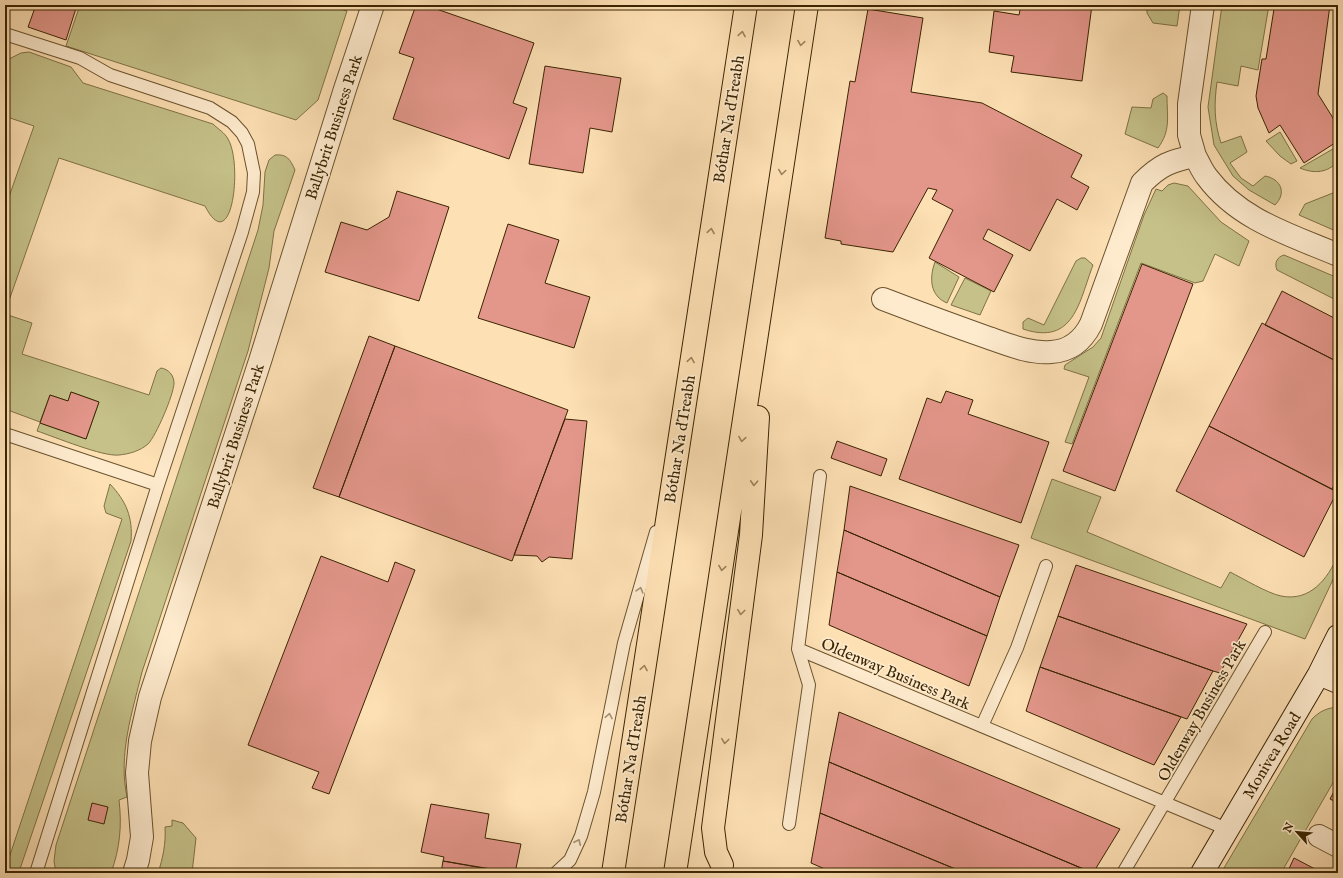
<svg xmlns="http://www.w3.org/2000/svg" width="1343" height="878" viewBox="0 0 1343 878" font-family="'IM FELL English',serif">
	<rect width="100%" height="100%" fill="#fde0b4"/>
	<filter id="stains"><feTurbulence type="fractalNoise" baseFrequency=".005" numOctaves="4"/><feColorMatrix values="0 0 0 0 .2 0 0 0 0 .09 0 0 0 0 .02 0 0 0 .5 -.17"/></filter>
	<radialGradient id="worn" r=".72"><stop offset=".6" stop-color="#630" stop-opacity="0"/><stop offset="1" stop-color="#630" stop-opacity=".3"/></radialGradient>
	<path fill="#c5c189" stroke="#807245" d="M80,5H328L347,11L318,100L296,120L66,46Z
		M1147,5L1163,7L1164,5H1180L1177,26L1153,23L1147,13Z
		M1222,5H1269L1258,70L1241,66L1238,86L1217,82C1214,104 1214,122 1221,143L1241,136L1247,152L1230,163L1241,178L1253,186L1265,176C1281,179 1287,193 1275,205L1249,190L1233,176L1214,145L1208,107Z
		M29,52L71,67L83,83L213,124C218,129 225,133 228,139C243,164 232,259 205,206L59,158L5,312V208L34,126L10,118L5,114V61L21,53Z
		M1163,93L1167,96C1167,117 1171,130 1158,148L1125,134L1132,107L1151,108L1153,99Z
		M1280,132L1297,161L1291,164L1280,156L1266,141Z
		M1338,146V161C1328,173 1314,174 1300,168Z
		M275,155C287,154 290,159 295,170L274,231L269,268L248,351L142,672C132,713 118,755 127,797L119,800C122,826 120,848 111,873H56L54,861L56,845L258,230L263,205L265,172L269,160Z
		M1174,183L1188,186L1221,222L1249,241L1239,266L1215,254L1203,281L1195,283L1141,263L1072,444L1065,442L1089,377L1064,369L1065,365L1093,347L1101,338L1144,215L1156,189L1162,191L1168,185Z
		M1338,191V232L1299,215L1305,204Z
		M1284,255L1338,278V301L1277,270C1274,263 1277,257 1284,255Z
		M1081,258H1085L1093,265C1079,302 1074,346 1023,329V322L1028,318L1044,325L1076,261Z
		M935,262L959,277L947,303C930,296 929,278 935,262Z
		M965,278L991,291L980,315L951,305Z
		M5,314L32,323L22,354L149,395L157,371L161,368C168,369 174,375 174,383C174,394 156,436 148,444C140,451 129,454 119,455C103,457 55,437 37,431L40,423L86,439L99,402L71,392L68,401L50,395L40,422L5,409Z
		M1052,479L1101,497L1087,532L1221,588L1230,572C1244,579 1267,593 1281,596C1310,602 1328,579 1338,555V569L1305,639L1031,538Z
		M110,484C126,501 133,517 131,541L21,866L18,872L11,873L7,868L8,861L122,519L106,513L104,506Z
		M1338,707V774L1281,873H1221L1312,719C1320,711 1327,708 1338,707Z
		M172,820L183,823L196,838L192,873H158C163,858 166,843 165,827L172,826Z"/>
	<path fill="#e3968a" stroke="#3a2401" d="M36,5H77L66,40L28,27Z
		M416,5H425L534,43L513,103L527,108L509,159L393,119L414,58L399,53Z
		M1021,5H1092L1082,81L1011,72L1014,56L989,52L994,11L1019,15Z
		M1272,5H1330L1318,94L1338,126V141L1304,163L1280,125L1269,133L1258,108L1256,96L1262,59H1266L1274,9L1272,8Z
		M868,9L923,18L911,92L982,103L1082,155L1071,177L1089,187L1077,210L1057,199L1030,251L988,229L983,239L1013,255L994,292L929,258L953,210L932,199L937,190L928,188L893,252L841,244V241L825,238L850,81L855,82Z
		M545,66L621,78L612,132L590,128L583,173L529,164Z
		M397,191L449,207L419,301L325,272L341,222L367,230L389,217Z
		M508,224L559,240L545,283L590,297L574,348L478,318Z
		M1142,264L1193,284L1115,491L1063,471Z
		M1282,291L1338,320V362L1265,325Z
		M1262,323L1338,362V478L1332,489L1209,426Z
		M369,336L395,346L339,497L313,488Z
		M395,346L568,410L512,561L339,497Z
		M946,391L973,400L968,414L1049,442L1021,523L899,479L927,398L941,403Z
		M71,392L99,402L86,439L40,423L50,395L68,401Z
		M565,419L587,421L572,559L549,557L542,562L537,556L514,555Z
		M1209,426L1337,492L1304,557L1176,491Z
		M837,441L887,459L881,476L831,458Z
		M850,486L1019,545L1000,597L844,530Z
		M844,530L1000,597L987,636L837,572Z
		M321,556L388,582L395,562L415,570L329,794L312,788L319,772L248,745Z
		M1076,565L1247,624L1220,673L1213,671L1058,616Z
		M837,572L987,636L969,686L829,625Z
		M1058,616L1213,671L1187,719L1040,667Z
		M1040,667L1181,717L1154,765L1026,711Z
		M839,712L1120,829L1093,873L829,762Z
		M829,762L1093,873H1094H965L820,813Z
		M1338,784V803L1330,799Z
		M92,803L108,807L104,824L88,820Z
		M431,804L489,814L485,838L521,844L515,873L443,861L444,857L421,852Z
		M820,813L965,873H834L811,863Z
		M1294,858L1315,869L1313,873H1287Z
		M443,861L510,873H441Z"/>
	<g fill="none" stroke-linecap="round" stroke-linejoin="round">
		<defs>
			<path id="lane" d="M5,34L80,58L110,75L210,108L232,122L242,133L248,144L254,173L253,192L242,232L158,485L36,873
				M5,434L158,485
				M798,649L1227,829
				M982,726L1017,648L1046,566
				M789,824L809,685L798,649L820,476
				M556,873L570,860L581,836L594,792L624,643L656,532
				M1123,873L1265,632"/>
			<path id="street" d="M1195,156L1189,135V104L1203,5
				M883,299C917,312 952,325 986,337C1007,344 1029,354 1051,352C1070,351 1083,340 1091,324L1142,183C1160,165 1170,161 1195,156C1199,163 1202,171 1207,177C1239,220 1291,235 1338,255
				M1319,836L1338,846
				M134,873L138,860L142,837L137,773L140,741L150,697L260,361L345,89L373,5"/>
			<path id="secondary" d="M1319,674L1338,682
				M1202,873L1319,674L1338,636"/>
			<path id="highway" d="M722,865L716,852L713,828L751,535L758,417
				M613,873L746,5
				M675,873L807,5"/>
		</defs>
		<use href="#lane" stroke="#6b532e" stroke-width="14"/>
		<use href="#street" stroke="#6b532e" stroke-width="24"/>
		<use href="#secondary" stroke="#3a2401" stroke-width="24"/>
		<use href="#highway" stroke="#3a2401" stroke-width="24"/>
		<use href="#lane" stroke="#feebce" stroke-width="12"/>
		<use href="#street" stroke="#feebce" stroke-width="22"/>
		<use href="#secondary" stroke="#feebce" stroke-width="22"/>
		<use href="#highway" stroke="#fde0b4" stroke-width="22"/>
	</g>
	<defs><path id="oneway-chevron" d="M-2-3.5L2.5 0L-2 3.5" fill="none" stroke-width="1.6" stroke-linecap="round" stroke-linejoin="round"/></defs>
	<g stroke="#9c825a">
		<use href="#oneway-chevron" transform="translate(742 34) rotate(-81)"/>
		<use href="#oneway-chevron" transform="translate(801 43) rotate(99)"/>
		<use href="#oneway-chevron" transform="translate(782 172) rotate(98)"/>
		<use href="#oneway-chevron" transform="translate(711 231) rotate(-81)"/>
		<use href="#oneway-chevron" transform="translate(691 360) rotate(-81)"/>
		<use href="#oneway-chevron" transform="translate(742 439) rotate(99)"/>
		<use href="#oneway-chevron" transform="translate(754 483) rotate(93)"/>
		<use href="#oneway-chevron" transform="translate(722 568) rotate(99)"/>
		<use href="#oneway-chevron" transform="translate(741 612) rotate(97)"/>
		<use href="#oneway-chevron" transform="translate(644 668) rotate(-81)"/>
		<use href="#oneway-chevron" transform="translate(725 741) rotate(97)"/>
	</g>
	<g stroke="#a69172">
		<use href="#oneway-chevron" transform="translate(640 590) rotate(-74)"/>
		<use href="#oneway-chevron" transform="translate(609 716) rotate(-79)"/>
		<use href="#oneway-chevron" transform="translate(578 842) rotate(-65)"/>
	</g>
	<g text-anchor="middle" stroke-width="3.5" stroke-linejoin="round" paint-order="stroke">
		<g font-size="16" fill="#3a2401" stroke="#feebce">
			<text transform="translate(728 119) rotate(-81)" y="6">Bóthar Na dTreabh</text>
			<text transform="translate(333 127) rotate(-72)" y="6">Ballybrit Business Park</text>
			<text transform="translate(235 436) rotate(-72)" y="6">Ballybrit Business Park</text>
			<text transform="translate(679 439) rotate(-81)" y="6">Bóthar Na dTreabh</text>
			<text transform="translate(896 673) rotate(23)" y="6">Oldenway Business Park</text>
			<text transform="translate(1201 710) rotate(-60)" y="6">Oldenway Business Park</text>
			<text transform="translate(1271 755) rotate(-59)" y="6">Monivea Road</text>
			<text transform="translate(630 759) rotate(-81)" y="6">Bóthar Na dTreabh</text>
		</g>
	</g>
	<rect width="1343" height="878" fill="none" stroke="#fde0b4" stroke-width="20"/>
	<rect x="6" y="6" width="1331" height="866" fill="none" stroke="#3a2401" stroke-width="2"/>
	<rect x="10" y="10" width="1323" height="858" fill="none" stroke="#3a2401"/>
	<g transform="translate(1297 832) rotate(297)" stroke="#feebce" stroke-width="3" paint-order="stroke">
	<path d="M0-3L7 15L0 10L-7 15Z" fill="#3a2401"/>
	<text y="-6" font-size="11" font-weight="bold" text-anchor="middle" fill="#3a2401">N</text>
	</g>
	<rect width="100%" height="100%" filter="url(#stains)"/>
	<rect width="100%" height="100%" fill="url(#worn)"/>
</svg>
